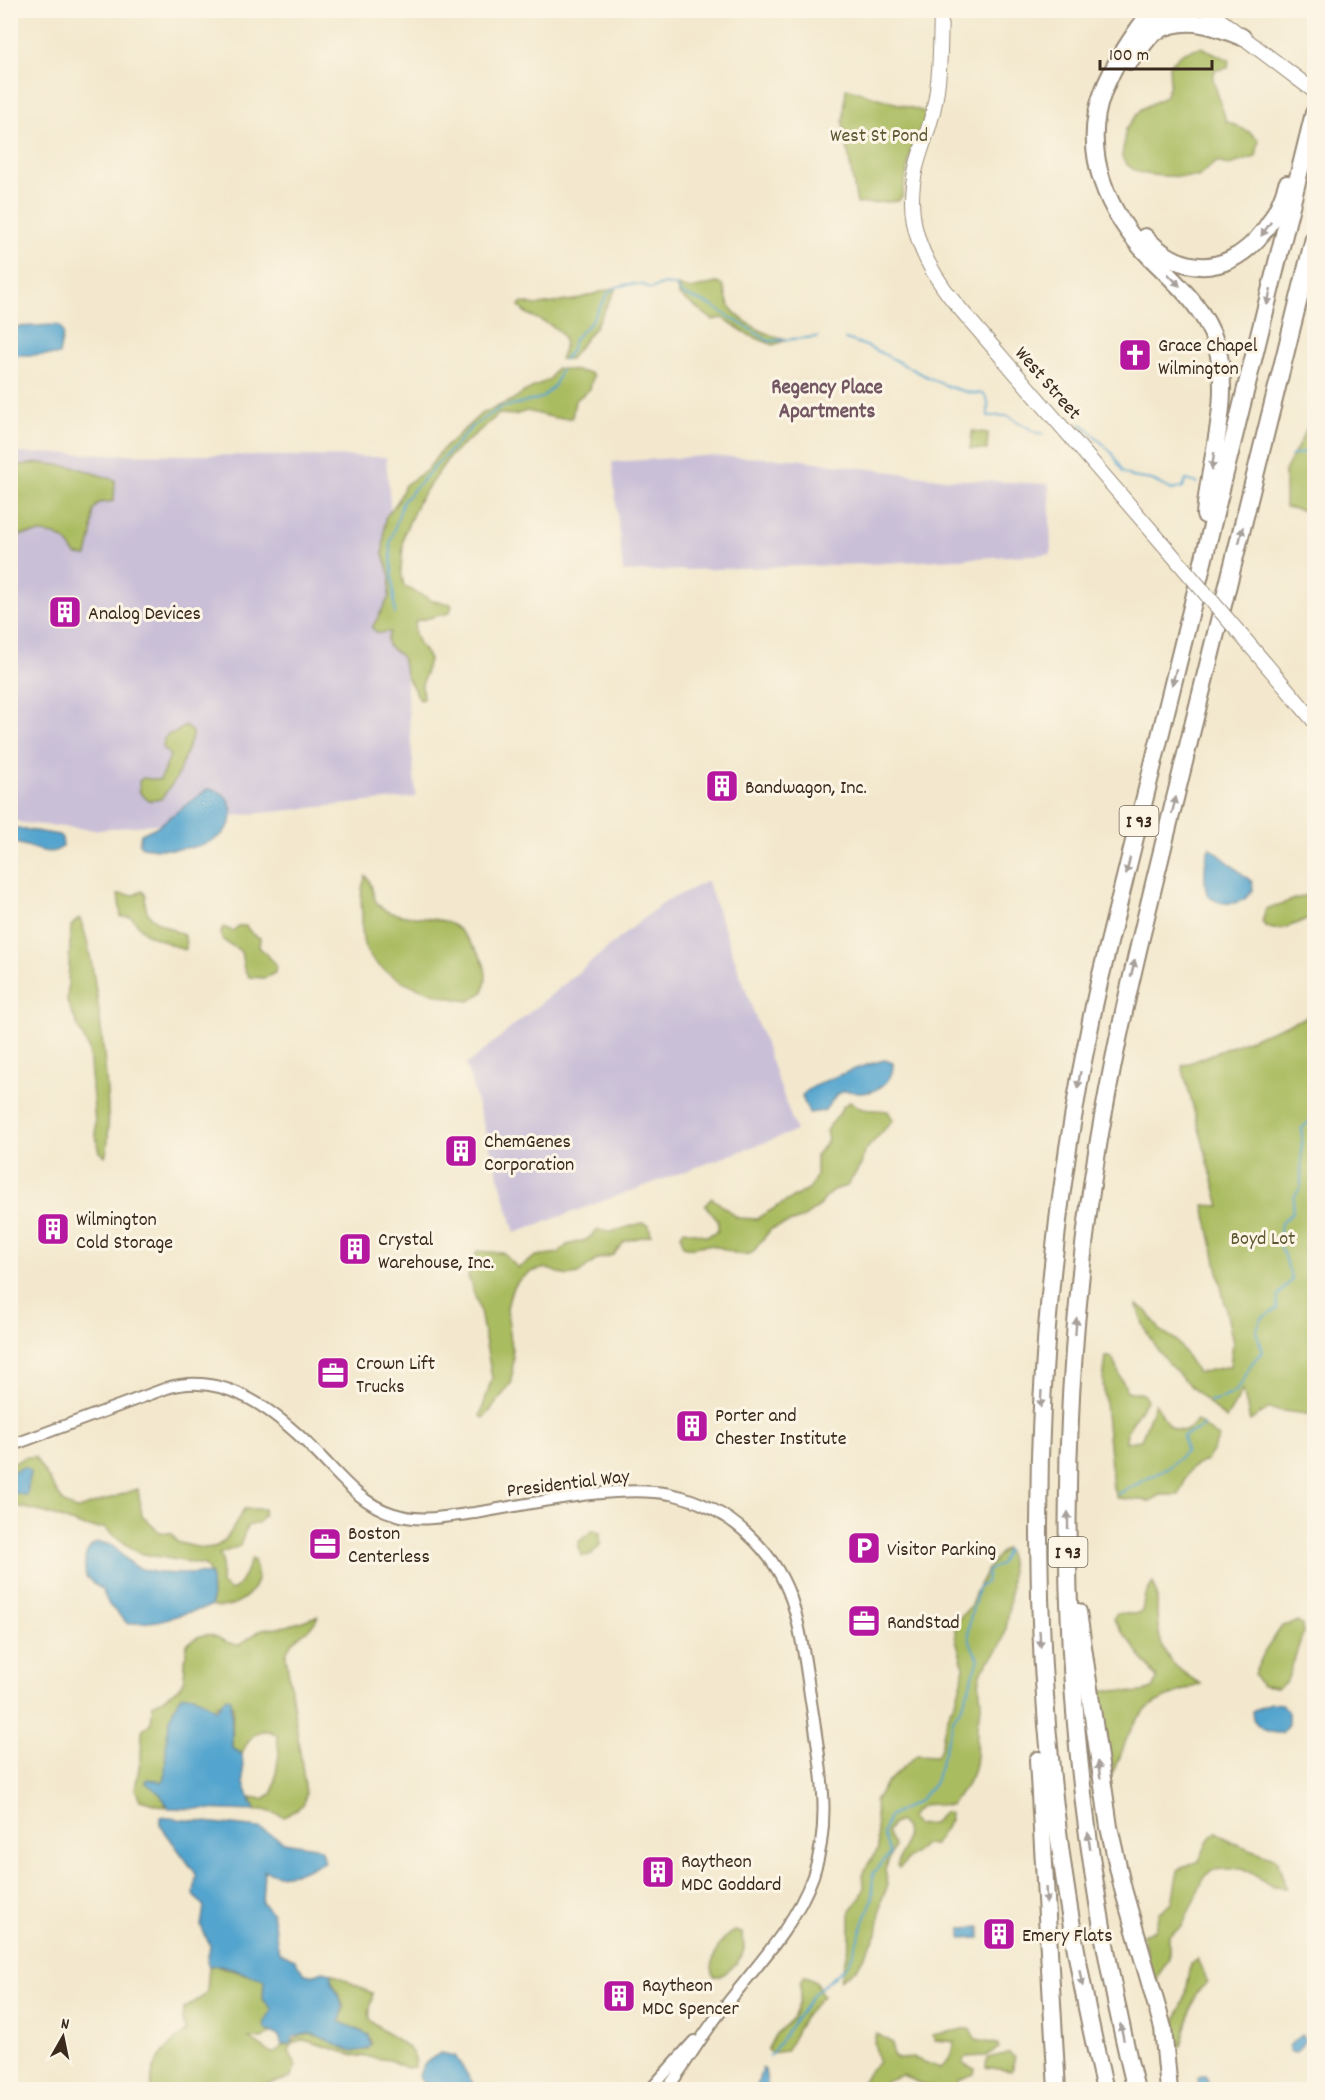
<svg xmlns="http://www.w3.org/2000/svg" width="1325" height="2100" viewBox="0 0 1325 2100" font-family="Dekko,sans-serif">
	<rect width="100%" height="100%" fill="#fcf5e5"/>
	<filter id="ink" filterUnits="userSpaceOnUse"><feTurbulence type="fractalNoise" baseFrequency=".0167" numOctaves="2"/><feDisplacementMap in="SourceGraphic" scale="12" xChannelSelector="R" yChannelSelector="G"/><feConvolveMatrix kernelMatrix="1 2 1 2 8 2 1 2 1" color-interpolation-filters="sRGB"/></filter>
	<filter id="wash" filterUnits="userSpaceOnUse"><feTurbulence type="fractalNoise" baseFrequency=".008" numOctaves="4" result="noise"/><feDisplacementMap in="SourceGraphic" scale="24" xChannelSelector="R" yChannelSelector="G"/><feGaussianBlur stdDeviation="1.35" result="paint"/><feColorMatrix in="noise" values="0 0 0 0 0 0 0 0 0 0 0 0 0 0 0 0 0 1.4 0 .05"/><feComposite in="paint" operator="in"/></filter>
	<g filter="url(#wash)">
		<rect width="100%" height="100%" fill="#f3e8cd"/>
		<path fill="#c9bfd7" d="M11,453L386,457L416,797L97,830L22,823L11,819Z
			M705,456L795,459L946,479L1049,484L1051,554L867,564L623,572L612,462Z
			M707,881L796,1131L515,1233L466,1065L661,904Z"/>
		<path fill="#aabc60" stroke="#72733f" stroke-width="1.5" d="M1201,47L1229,60L1228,68L1215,70L1213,79L1226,121L1249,132L1259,140L1256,157L1229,165L1216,162L1198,177C1175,175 1133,182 1122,157L1126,129L1141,109L1165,97L1170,84L1169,65L1184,52Z
			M846,88L928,113L915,151H911L902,197L898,201L857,204L843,124Z
			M716,283L723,285C726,292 726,300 730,307C742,323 768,336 787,340L773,345L749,335L722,318L713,320L679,295L676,286L691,289Z
			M617,287L595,327L570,359H560C580,320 527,325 519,305L521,303L539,305L574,300Z
			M556,368L590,373L593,376L590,389L575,401L572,418H555L527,411L515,415L499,414L450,456L419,500L404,534L401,570L404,586L433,601L451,604L452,607L449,613L416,621C410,637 423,646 429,660L422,685L423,699L420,700L407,677L401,656L388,646L387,639L390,632L378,633L372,628L389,597L390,576L383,554L385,518L398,501L405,485L427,470L441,451L481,414L512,400L524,392L550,379Z
			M1314,415V513L1285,507V471Z
			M972,431L988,433L987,450L970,449Z
			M40,463L75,467L115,480L114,501L99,503L93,510L92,534L87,556L77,555C72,551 69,544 64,540C49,528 27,535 11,536V466Z
			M185,726L192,732V737L176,779L161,799L149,801L140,793L139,781L143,778L160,780L170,756L163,747L164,739L168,734L175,733Z
			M366,876C375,885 370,900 382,908C402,922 440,913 457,928C464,934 470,942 475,949C486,962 489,976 483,992L470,1001C440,998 383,980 367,952C361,941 362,929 362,916C361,902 360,889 366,876Z
			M142,891L146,895C140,921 168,926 185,936L186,949L184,950L146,934L131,917H121L118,894L134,895Z
			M1310,894L1314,895V916C1299,921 1274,939 1262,922L1266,909Z
			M79,918C94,938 117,1137 105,1156L100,1152L96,1136L89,1050L67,1002L71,926Z
			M238,926H246L252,934L260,938L259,947L276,964L275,973L265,978L249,977L244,969L241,952C232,943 215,943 223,927L233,931Z
			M1314,1014V1415L1268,1409L1250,1421L1243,1390L1226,1419C1192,1387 1147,1353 1137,1305L1147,1311L1160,1330L1176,1340L1198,1373L1230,1366L1233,1343L1204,1205L1220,1206L1182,1066Z
			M850,1102L862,1109L888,1111L893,1120L864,1152L861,1165L847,1186L833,1190L817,1208L801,1219L771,1229L752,1253C735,1259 724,1245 708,1245C698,1245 693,1250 683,1246L681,1235L684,1230L707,1236L718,1231V1221L705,1205L712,1198L738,1218L756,1219L810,1188L816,1176V1156L828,1140L826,1131C831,1122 840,1117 842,1107Z
			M642,1223L649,1225L651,1235L625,1241L613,1255L598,1259L578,1274L567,1276L546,1268L531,1272L519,1280L511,1292L507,1308L513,1358L512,1382L487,1415L483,1418L480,1416L492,1378L480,1311L468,1276L477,1251L503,1253L518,1268L536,1256L559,1253L567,1245L586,1240L598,1230L611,1232Z
			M1106,1356L1112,1358L1127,1391L1143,1394L1147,1399L1127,1431L1126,1442L1141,1440L1155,1403C1166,1417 1164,1431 1186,1431L1197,1421L1219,1438L1207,1460L1190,1469L1179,1495H1161L1150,1501L1117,1498L1113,1488L1103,1381Z
			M25,1457H35L63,1502L75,1510L138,1489L142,1516L159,1532L171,1533L177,1542C223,1556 223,1545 244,1509H264V1515L258,1523L247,1526L240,1546L219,1554L222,1558L221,1583L230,1591C243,1586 245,1571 251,1559L254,1560C255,1566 259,1574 257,1579C253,1598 230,1610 212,1606L211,1575L205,1565L138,1553L104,1528L85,1527L46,1513L11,1505V1465Z
			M593,1530L600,1532V1545L591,1555L582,1556L578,1548L579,1542Z
			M1006,1549C1016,1564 1009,1630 1000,1647C994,1658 983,1664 980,1677C978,1687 981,1694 981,1704C982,1712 977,1719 977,1726C976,1763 979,1776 950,1805C934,1805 920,1799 910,1818L916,1825L932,1824L944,1812L949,1813L950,1820L934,1845L924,1844L899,1868L897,1866C900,1853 914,1833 899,1821L891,1825L887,1832L894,1846L885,1870L888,1885L882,1899L877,1934L857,1968L840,1980L850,1940V1910L861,1897L864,1887L863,1872L878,1849L875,1801L886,1783L917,1755L936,1756C943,1749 942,1740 944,1730C948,1710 964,1690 963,1669C963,1655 954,1643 955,1628C956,1615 969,1613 972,1602C976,1589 993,1555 1006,1549Z
			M1153,1583C1158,1591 1157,1602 1157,1611C1158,1651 1168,1665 1201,1684C1168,1697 1142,1700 1127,1738C1122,1750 1118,1767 1109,1777L1099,1692C1115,1685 1135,1699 1154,1688L1157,1678L1113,1619L1117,1613L1135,1614L1142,1611L1145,1595Z
			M318,1616C312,1633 289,1637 286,1655L306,1793L304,1804L285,1817L264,1810L255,1811L251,1797L263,1799L273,1793L279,1754L277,1735C260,1723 248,1738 242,1754L232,1748L233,1706L220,1703L213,1709L193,1695L171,1720L165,1778L162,1782L146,1781L164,1798L166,1807L140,1800L135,1789L141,1757L142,1731L151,1722L153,1704C193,1684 181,1683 187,1644C213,1623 216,1643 239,1645L262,1629L287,1626Z
			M1298,1622L1302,1625L1303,1633L1287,1681L1277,1688L1262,1686L1254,1674L1265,1651L1282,1626Z
			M1216,1832L1234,1843L1277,1859L1286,1888L1273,1887L1243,1868L1212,1870L1205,1876L1182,1927L1169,1935V1959L1159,1974L1155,1986L1142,1934L1155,1930L1159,1912L1172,1903L1178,1870L1199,1861L1208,1841Z
			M734,1931L742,1933C742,1938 744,1944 744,1948C744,1958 724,1979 714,1976C708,1962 720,1938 734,1931Z
			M1197,1959L1208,1982L1196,1993L1181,2046L1173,2051L1168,2037L1185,1998L1191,1964Z
			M215,1965L264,1980L263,1999L272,2009L266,2030L270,2033L262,2039L249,2038L271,2053L278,2052L282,2045L287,2046C318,2015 333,2058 368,2049L372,2043L369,2035L340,2022L344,2007L331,1979V1973L372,1993C374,2002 366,2012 371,2021C378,2032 424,2047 414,2067L407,2068L389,2060L353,2055L311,2042L302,2040L293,2043L289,2051L296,2066L290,2078C246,2092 199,2089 152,2089C148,2064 167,2046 186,2032L182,2021L184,2009L204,1996L207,1991L209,1966Z
			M804,1976L816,1982L823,1996L806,2014L786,2051L771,2053L767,2050L775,2035L793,2018L800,2001V1983Z
			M964,2029H970L976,2040L997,2044L999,2048L985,2056L966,2057L963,2064L975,2069L974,2074L958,2080L956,2089C939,2090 918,2084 903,2075L885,2081L882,2089H858L869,2071L878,2062L874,2041L876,2033L892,2043L893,2055L898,2059L914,2058L940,2068L949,2059L955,2042L935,2040L932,2035Z
			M1009,2053L1015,2057L1011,2071L986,2067L987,2058Z"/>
		<path fill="#53a4ce" stroke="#476776" stroke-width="1.5" d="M54,325L60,326L63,334L59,355H11V331L14,327Z
			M207,789C234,789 240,821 220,836C200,851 165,851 142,847L139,843L141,834L158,826Z
			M11,827L59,835L62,838L63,846C48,861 28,842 11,843Z
			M1210,847L1252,882L1253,890C1243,906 1222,907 1208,896C1203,885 1204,857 1210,847Z
			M885,1060L893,1063C894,1082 877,1093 859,1093C854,1093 849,1090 844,1091C835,1093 830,1105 824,1111L809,1113L802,1097C804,1085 871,1063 885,1060Z
			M24,1467L30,1471L27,1496L11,1492V1472Z
			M96,1543C115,1540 121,1558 135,1566C160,1578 185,1572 211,1574L212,1606L158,1621L128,1624L109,1605L102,1590L86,1577C84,1564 83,1550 96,1543Z
			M183,1695H193L216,1710L226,1697L231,1699L232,1748L242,1754L244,1784L255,1811L169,1808L160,1794L146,1783L147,1779L162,1782L165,1778C166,1753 164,1713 183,1695Z
			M1270,1703L1281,1704L1288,1710V1724L1282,1733C1269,1734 1260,1729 1253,1719L1252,1711Z
			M160,1817L259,1828L284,1842L315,1847L322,1851L325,1862L296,1873L278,1875L264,1870L262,1903L272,1913L279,1952L295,1959C303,1975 306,1979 323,1971L331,1973C329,1990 348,1995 340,2022L369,2035L371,2046C351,2061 332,2038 312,2034C307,2033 299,2036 293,2037L290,2044L282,2045L279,2036L266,2030L264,2024L272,2009L263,1999L264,1980L221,1965L209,1966L207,1962L210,1946L201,1926L204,1907L194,1895L196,1874L160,1825Z
			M980,1927V1938L961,1939V1928Z
			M1301,2035L1306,2040L1296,2053L1290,2052L1289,2045Z
			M441,2053L455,2056L477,2089C459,2090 430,2095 419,2077C421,2064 430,2059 441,2053Z
			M762,2068L765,2070L768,2089H756Z
			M1206,2075L1210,2089H1199L1198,2077Z"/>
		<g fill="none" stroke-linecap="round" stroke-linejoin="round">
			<path stroke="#53a4ce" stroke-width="2" d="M845,339C891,350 939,394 984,394L988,402V416H1008L1037,433L1043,434
				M564,360L572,348L574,339L590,323L609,292L617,287L629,284L644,285L650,289L665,284L676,286L682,294L712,306L769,341L818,337
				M1080,424L1086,427L1113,454L1123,472L1132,477L1152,480L1172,490L1183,487L1186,480L1197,483
				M1291,456L1314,449
				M395,614L390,543L403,501L472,427L500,408L542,398L555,385L561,369
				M1210,1401C1254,1393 1237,1371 1263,1352L1256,1331L1262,1318L1277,1309L1278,1296L1292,1279L1279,1242L1281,1223L1292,1213L1294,1197L1301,1187L1302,1128L1314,1118
				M1118,1494L1168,1468L1186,1451L1183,1436L1201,1428L1203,1425
				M770,2056L815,1992L849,1964L872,1900L873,1873L890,1854L883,1833L889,1817L920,1800L935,1782L954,1718L964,1702L979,1659C959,1630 973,1617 978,1588L986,1582L988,1571L1000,1564L1007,1550"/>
		</g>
	</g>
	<g filter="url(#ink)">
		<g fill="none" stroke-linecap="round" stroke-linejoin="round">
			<defs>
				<path id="minor" d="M10,1446L167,1388C225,1370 278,1413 316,1452C340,1476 360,1504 394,1514C421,1523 448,1516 475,1513C531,1504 615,1484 670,1494C728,1506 778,1551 794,1608C804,1642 807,1679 813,1714C821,1769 832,1822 813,1876C793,1932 747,1975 713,2022C697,2044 683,2068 666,2090
					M650,2090L694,2041"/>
				<path id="major" d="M941,10C940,42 941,75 934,107C930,128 921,147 916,168C903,221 923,263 955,303L1169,551
					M1207,10L1314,91
					M1247,642L1314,721"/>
				<path id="highway" d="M1152,10C1133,36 1114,63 1103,92C1080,153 1108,214 1151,258C1177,284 1204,307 1216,344C1233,399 1209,459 1205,515
					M1157,31C1186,15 1213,25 1242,37
					M1130,61L1171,10
					M1145,237C1203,299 1267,253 1287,184
					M1078,1612L1109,1827L1123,1889L1163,2028L1169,2090
					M1038,1760L1057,2090
					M1105,2090C1018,1725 1018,1348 1099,983L1314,113
					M1136,2090C1065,1801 1049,1500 1089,1206C1109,1055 1148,909 1184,762C1228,587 1271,412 1314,238"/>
			</defs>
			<use href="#minor" stroke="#978976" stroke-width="14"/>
			<use href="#major" stroke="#978976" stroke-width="16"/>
			<use href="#highway" stroke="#978976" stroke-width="20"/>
			<use href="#minor" stroke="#fff" stroke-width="10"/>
			<use href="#major" stroke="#fff" stroke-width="14"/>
			<use href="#highway" stroke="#fff" stroke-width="16"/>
			<defs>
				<path id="major-bridge" d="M1169,551L1247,642"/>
			</defs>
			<use href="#major-bridge" stroke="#978976" stroke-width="16" stroke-linecap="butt"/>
			<use href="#major-bridge" stroke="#fff" stroke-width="14"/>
		</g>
		<defs><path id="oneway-solid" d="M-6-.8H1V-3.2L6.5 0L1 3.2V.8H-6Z" transform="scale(1.5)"/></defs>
		<g fill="#a79f9a">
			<use href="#oneway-solid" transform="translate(1266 229) rotate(125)"/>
			<use href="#oneway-solid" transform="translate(1174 280) rotate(45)"/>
			<use href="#oneway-solid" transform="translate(1269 297) rotate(104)"/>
			<use href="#oneway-solid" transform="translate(1213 461) rotate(98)"/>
			<use href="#oneway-solid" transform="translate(1241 535) rotate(-76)"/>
			<use href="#oneway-solid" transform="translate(1174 677) rotate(104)"/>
			<use href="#oneway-solid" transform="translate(1174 805) rotate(-76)"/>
			<use href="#oneway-solid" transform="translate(1128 866) rotate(104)"/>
			<use href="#oneway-solid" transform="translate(1133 968) rotate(-76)"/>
			<use href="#oneway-solid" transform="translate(1079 1080) rotate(100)"/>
			<use href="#oneway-solid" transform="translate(1076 1326) rotate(-86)"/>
			<use href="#oneway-solid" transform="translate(1041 1399) rotate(93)"/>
			<use href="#oneway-solid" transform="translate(1068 1520) rotate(-90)"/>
			<use href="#oneway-solid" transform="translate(1040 1639) rotate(87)"/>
			<use href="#oneway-solid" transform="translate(1099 1770) rotate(-99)"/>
			<use href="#oneway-solid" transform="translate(1089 1841) rotate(-98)"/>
			<use href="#oneway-solid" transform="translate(1046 1895) rotate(87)"/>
			<use href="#oneway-solid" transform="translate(1081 1978) rotate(79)"/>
			<use href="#oneway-solid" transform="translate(1122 2032) rotate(-102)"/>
		</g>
	</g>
	<defs>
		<symbol id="church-square" viewBox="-11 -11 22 22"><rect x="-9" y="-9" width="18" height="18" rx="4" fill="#b5179e" stroke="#fcf5e5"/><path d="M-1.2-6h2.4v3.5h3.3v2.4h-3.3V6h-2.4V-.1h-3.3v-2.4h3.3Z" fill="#fff"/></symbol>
		<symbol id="building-square" viewBox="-11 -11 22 22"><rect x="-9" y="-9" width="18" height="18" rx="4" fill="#b5179e" stroke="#fcf5e5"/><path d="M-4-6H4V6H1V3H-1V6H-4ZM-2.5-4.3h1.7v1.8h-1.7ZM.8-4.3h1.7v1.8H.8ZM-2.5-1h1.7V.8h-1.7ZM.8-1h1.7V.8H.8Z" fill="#fff"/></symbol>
		<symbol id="office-square" viewBox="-11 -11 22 22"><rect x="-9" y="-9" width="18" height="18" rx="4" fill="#b5179e" stroke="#fcf5e5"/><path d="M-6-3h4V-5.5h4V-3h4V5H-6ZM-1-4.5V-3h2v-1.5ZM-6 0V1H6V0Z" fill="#fff"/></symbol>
		<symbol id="parking-square" viewBox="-11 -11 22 22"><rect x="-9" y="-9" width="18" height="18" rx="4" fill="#b5179e" stroke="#fcf5e5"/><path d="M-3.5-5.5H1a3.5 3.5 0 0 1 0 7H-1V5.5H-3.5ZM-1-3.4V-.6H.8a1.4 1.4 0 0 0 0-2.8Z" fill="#fff"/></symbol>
	</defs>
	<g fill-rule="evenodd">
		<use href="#church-square" x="1116" y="336" width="38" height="38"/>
		<use href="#building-square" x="46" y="593" width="38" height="38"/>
		<use href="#building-square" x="703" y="767" width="38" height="38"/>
		<use href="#building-square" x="442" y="1132" width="38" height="38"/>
		<use href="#building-square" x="34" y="1210" width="38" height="38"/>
		<use href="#building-square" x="336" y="1230" width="38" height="38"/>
		<use href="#office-square" x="314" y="1354" width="38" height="38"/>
		<use href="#building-square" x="673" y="1407" width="38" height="38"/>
		<use href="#office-square" x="306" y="1525" width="38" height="38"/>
		<use href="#parking-square" x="845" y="1529" width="38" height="38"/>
		<use href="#office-square" x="845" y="1602" width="38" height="38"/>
		<use href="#building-square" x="639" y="1853" width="38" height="38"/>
		<use href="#building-square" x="980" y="1915" width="38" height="38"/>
		<use href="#building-square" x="600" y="1977" width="38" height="38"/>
	</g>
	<g text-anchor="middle" stroke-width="6" stroke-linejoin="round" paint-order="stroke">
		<g fill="#fcf5e5" stroke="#75675a" stroke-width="1.5">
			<rect x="1119.5" y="806" width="39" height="30" rx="4.5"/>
			<rect x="1048.5" y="1537" width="39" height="30" rx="4.5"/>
		</g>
		<g font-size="18" font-weight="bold" fill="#3b2a1e">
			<text x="1139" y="827">I 93</text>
			<text x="1068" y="1558">I 93</text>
		</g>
		<g font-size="20" fill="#5c5632" stroke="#fcf5e5">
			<text x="879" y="141">West St Pond</text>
			<text x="1263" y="1244">Boyd Lot</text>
		</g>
		<g font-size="20" fill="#3b2a1e" stroke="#fcf5e5" text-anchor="start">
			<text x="1158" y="351">Grace Chapel<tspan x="1158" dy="23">Wilmington</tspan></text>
			<text x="88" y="619">Analog Devices</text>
			<text x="745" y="793">Bandwagon, Inc.</text>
			<text x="484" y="1147">ChemGenes<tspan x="484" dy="23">Corporation</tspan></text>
			<text x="76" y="1225">Wilmington<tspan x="76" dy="23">Cold Storage</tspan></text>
			<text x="378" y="1245">Crystal<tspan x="378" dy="23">Warehouse, Inc.</tspan></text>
			<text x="356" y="1369">Crown Lift<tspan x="356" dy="23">Trucks</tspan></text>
			<text x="715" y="1421">Porter and<tspan x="715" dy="23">Chester Institute</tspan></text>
			<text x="348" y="1539">Boston<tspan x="348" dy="23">Centerless</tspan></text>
			<text x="887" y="1555">Visitor Parking</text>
			<text x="887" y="1628">RandStad</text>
			<text x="681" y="1867">Raytheon<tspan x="681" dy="23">MDC Goddard</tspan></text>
			<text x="1022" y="1941">Emery Flats</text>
			<text x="642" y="1991">Raytheon<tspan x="642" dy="23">MDC Spencer</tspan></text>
		</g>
		<g font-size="20" fill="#3b2a1e" stroke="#fcf5e5">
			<text transform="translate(1049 382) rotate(49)" y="7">West Street</text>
			<text transform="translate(568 1482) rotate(-7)" y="7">Presidential Way</text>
		</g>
		<g font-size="21" font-weight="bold" fill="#735763" stroke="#fcf5e5">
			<text x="827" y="393">Regency Place<tspan x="827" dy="24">Apartments</tspan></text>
		</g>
	</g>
	<rect width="1325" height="2100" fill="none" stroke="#fcf5e5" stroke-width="36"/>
	<g transform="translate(63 2037) rotate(9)" stroke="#fcf5e5" stroke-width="4.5" paint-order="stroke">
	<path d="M0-4.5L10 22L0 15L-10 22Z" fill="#3b2a1e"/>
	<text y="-9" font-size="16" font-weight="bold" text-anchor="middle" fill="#3b2a1e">N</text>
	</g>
	<path d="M1100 60v9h112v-9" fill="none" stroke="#3b2a1e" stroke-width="3"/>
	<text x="1109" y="60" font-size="18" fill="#3b2a1e" stroke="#fcf5e5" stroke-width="4.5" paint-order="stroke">100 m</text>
</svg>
